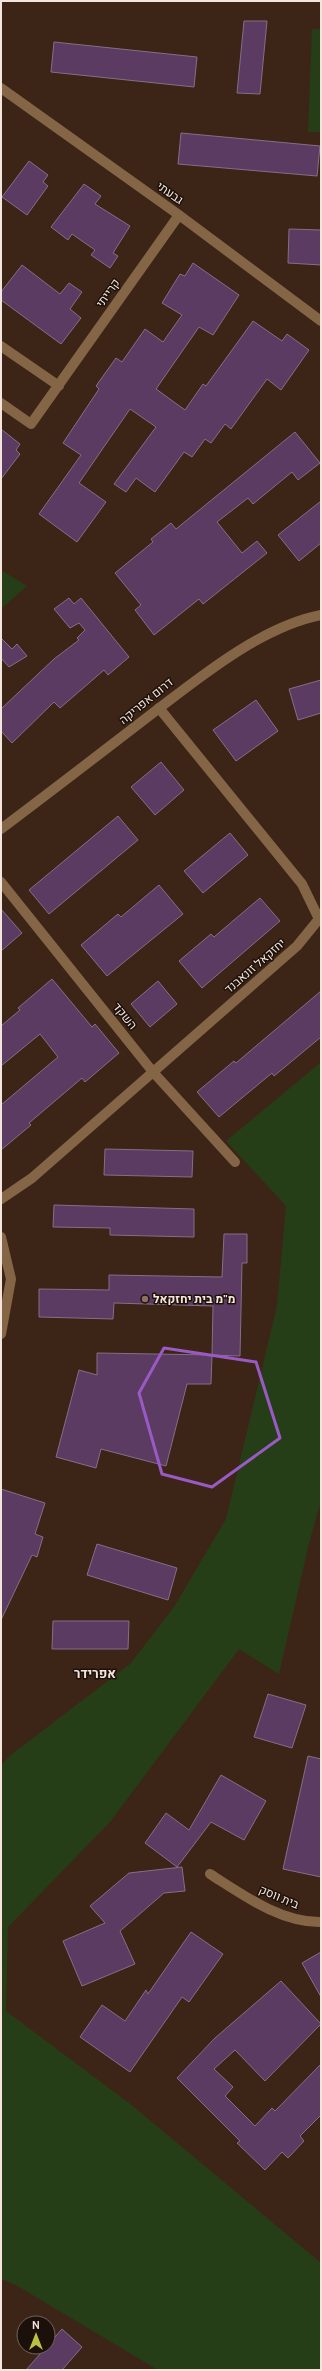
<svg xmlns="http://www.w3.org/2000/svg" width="322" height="2371" viewBox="0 0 322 2371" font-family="Cabin,Heebo,sans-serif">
	<rect width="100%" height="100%" fill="#3c2516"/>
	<path fill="#263e18" d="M312,29H321V132H308Z
		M1,570L27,586L1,609Z
		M321,1062V1501L309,1543L279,1674L239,1649L110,1822L8,1927L6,2011L129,2103L321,2263V2370H158L16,2285L1,2279V1765L12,1754L130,1664L174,1607L226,1519L277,1306L286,1206L226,1141Z"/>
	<path fill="#5b3b61" stroke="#836f87" d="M244,21H267L260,94L237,93Z
		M54,42L197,57L194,87L51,72Z
		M181,133L320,146L317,176L178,164Z
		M29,161L48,175L43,182L48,186L27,215L2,197Z
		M84,184L101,196L95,204L130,226L113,253L118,256L110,268L91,255L95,250L72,234L68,240L51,227Z
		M289,229L321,230V265L288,263Z
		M193,263L239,295L213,335L199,327L156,389L185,410L203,384L206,386L253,321L282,341L287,334L309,350L281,390L267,379L231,429L225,424L211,443L205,439L192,457L184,452L155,492L136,478L126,492L114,484L156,427L130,409L79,483L106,502L77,542L39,514L81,455L63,443L99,389L96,386L116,358L122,362L145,329L163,342L182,315L162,303L180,274L185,276Z
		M22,265L60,294L69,283L82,292L70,309L81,318L61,344L1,300V292Z
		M1,429L20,444L16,450L20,454L1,479Z
		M295,432L320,463L298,480L292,472L253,504L248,498L217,522L242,553L257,541L267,553L203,604L199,599L154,635L135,610L141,605L115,573L153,542L151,539L171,523L176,529Z
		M321,501V543L299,561L278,535Z
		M69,598L74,604L81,598L129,657L108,675L104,670L60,708L54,702L12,743L1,731V709L54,659L79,640L77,638L85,630L79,623L70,628L54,609Z
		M1,638L12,649L17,644L27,656L9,667L1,658Z
		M321,680V713L298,720L289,689Z
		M256,700L278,731L236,761L213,730Z
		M161,762L184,790L155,815L131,787Z
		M118,816L138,840L49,914L29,890Z
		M230,833L248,855L203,893L184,871Z
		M159,885L183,914L107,976L81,945L118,914L121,917Z
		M260,898L280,921L202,988L179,961L211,934L214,937Z
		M1,909L22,933L1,951Z
		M52,979L92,1027L95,1024L119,1053L85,1082L82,1078L29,1123L31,1125L1,1150V1105L58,1057L40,1034L1,1066V1026L20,1010L18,1008Z
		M158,981L177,1004L150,1027L131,1004Z
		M321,991V1037L274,1076L272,1073L219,1117L197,1092L234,1061L236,1063Z
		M105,1149L193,1151L192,1177L104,1175Z
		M54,1205L194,1209V1237L110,1235V1228L53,1227Z
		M224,1234H247V1263H242L240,1356L212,1355L213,1306L114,1303L113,1319L39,1317V1289L109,1290V1275L222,1277Z
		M97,1353L212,1355L211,1384H187L166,1466L101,1449L96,1468L56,1457L79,1370L97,1375Z
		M1,1489L45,1503L35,1534L43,1537L37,1557L32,1555L1,1620Z
		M97,1544L177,1568L168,1600L87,1575Z
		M53,1621H129L128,1649H52Z
		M268,1694L306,1705L292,1748L254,1737Z
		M308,1756L321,1759V1877L283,1869Z
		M221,1775L266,1801L244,1840L211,1822L177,1867L145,1843L166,1813L189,1830Z
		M182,1867L185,1891L164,1893L120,1931L135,1964L82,1986L63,1941L105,1923L90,1906L129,1873Z
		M191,1932L223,1954L189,2002L182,1997L130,2072L80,2037L102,2005L125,2021L146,1990L148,1994Z
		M321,1952V1997L302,1963Z
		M281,1981L321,2024L265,2081L235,2050L214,2069L233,2087L225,2096L255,2126L272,2108L275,2111L321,2064V2115L300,2136L304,2141L288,2158L282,2152L265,2170L237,2143L240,2141L177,2078L215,2038Z
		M62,2329L82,2347L62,2370H26Z"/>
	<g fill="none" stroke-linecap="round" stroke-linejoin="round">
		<path stroke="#846646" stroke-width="10" d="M1,88L179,215L321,321
			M1,346L59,386
			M1,403L31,424L179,215
			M1,882L153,1072L235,1162
			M1,1199L32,1178L297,946L319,919L302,884L159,708
			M1,1237L11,1279L1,1334
			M210,1874C243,1895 281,1923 321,1922"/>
		<path stroke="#846646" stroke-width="10" d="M1,829C49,793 97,756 145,719C195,681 259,627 321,615"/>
	</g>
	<path fill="none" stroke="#995ac6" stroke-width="3" stroke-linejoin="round" d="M164,1348L256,1362L280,1438L212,1487L162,1474L139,1393Z"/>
	<circle fill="#8d6e63" stroke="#1c110a" stroke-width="1.5" cx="145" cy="1299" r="4"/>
	<g text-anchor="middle" stroke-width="3" stroke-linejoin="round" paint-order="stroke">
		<g font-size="12" fill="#f4e4db" stroke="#1c110a">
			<text transform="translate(170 193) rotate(35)" y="4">גבעתי</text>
			<text transform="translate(108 293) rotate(-55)" y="4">קרייתי</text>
			<text transform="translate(146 701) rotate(-39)" y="4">דרום אפריקה</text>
			<text transform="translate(255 966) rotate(-41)" y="4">יחזקאל זונאבנד</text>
			<text transform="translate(125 1016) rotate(51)" y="4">השקד</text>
			<text transform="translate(279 1897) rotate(23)" y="4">בית ווסק</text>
		</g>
		<g font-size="12" font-weight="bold" fill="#f4e4db" stroke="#1c110a" text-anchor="start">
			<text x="153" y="1303">מ"מ בית יחזקאל</text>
		</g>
		<g font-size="13" font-weight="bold" fill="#f4e4db" stroke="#1c110a">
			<text x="95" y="1678">אפרידר</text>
		</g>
	</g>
	<rect width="322" height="2371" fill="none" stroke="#f4e4db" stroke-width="4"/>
	<g transform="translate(36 2335)"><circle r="19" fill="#1c110a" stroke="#72655e"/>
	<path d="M0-3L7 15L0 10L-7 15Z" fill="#bbc045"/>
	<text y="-6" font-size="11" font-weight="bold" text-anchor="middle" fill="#f4e4db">N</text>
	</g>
</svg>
